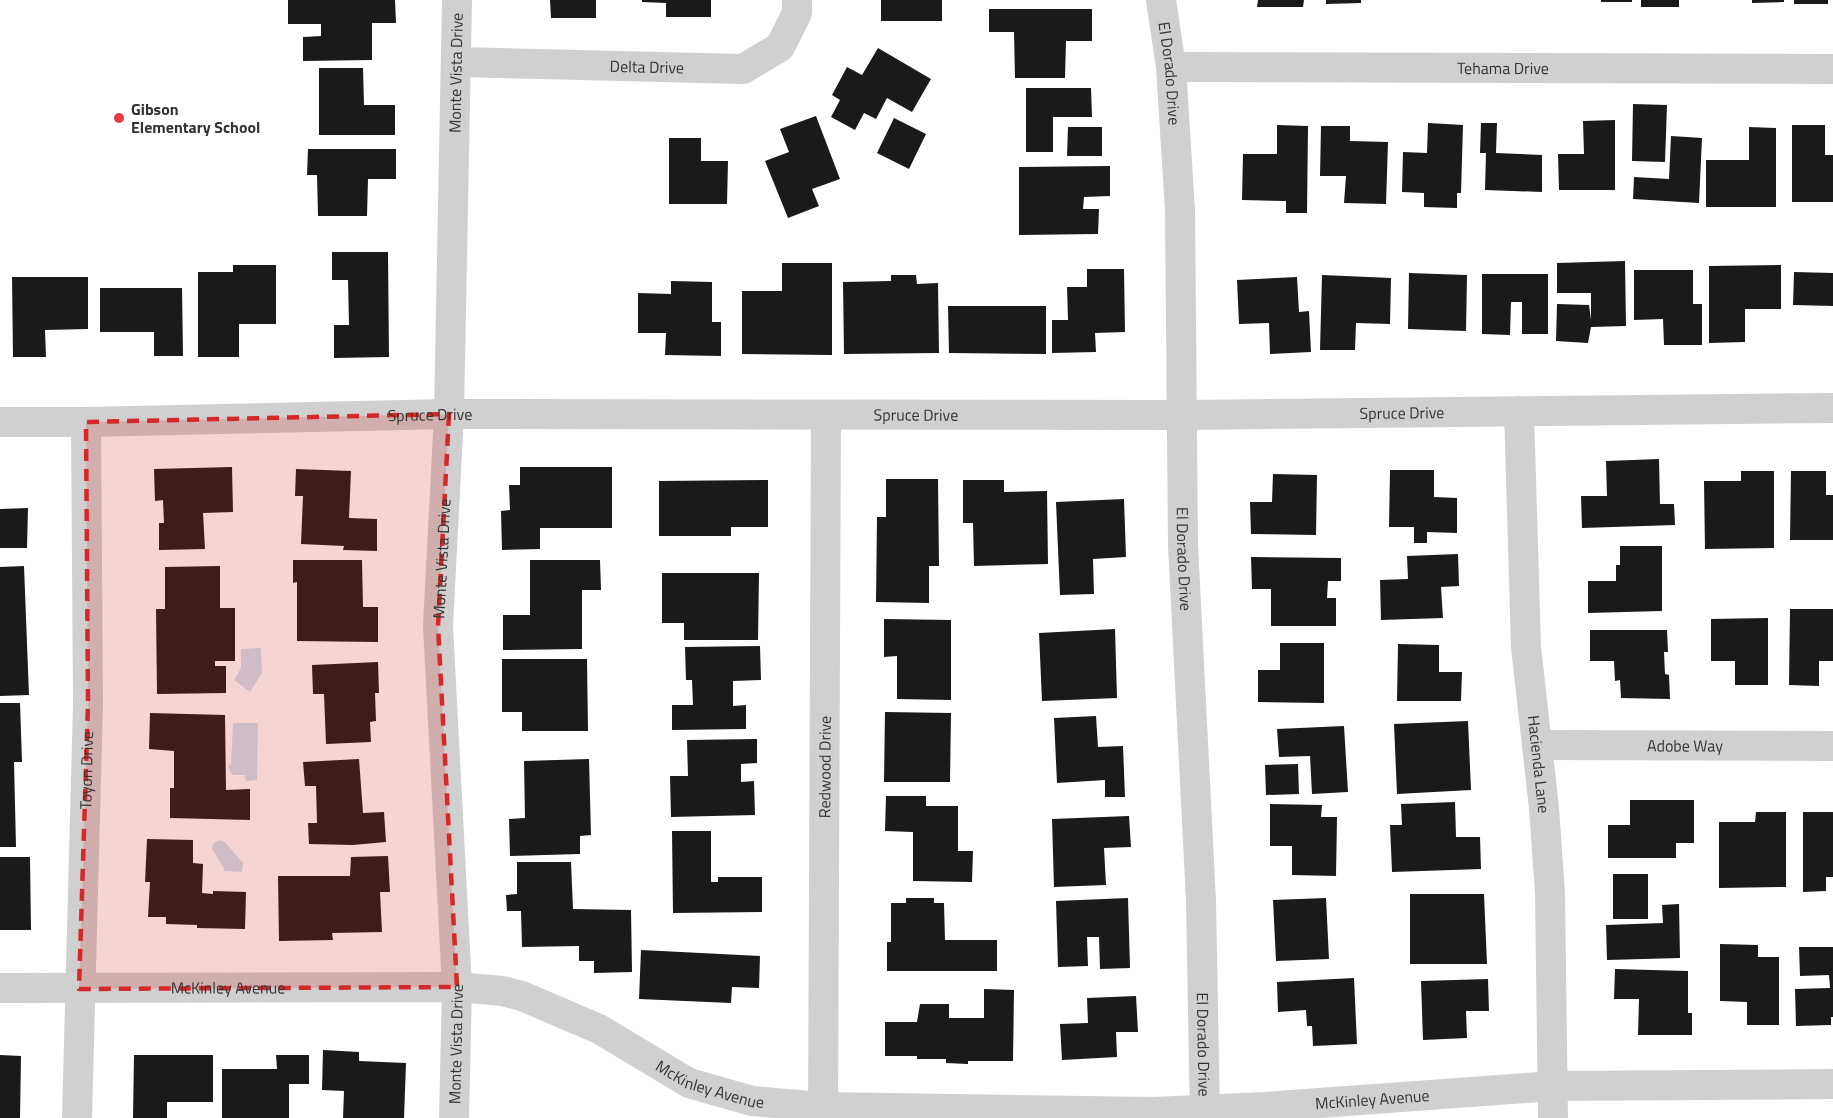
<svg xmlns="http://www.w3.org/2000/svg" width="1833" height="1118" viewBox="0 0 1833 1118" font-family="'Titillium Web',sans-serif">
	<rect width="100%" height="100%" fill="#fff"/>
	<path fill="#cfe2ee" d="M261,648L262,673L250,692L234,680L241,668V649Z
		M233,723H258L257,780L246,781L245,775H232L228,766L231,764Z
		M219,840L225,842L243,863L242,872L224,871V868L212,849L213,844Z"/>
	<path fill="#1a1a1a" d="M288,0H395L396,23H372V60L303,61V37L321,36V24H288Z
		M550,0H596V18H551Z
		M642,0H711V17H666V3L642,2Z
		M881,0H942V21H881Z
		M1258,0H1304L1303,7H1257Z
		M1326,0H1361V3L1326,4Z
		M1601,0H1632V2H1601Z
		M1641,0H1679V7H1641Z
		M1752,0H1784V2L1752,3Z
		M1794,0H1828V4H1794Z
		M989,9H1092V41H1066L1065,78H1015L1014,32H989Z
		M878,48L931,79L912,112L887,98L876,119L864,113L855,130L831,117L840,100L832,95L847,67L862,75Z
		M319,68H363L364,105H395V135H319Z
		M1026,88H1091L1092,117H1053V152H1026Z
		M1633,104L1667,105L1665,162L1632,161Z
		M816,116L840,179L812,189L819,206L788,218L765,161L789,152L780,129Z
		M894,118L926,134L909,169L877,153Z
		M1615,120V190H1559L1558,154H1584L1583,121Z
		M1428,123L1463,125L1461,193H1457V208L1424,207V193L1402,192L1403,152L1427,153Z
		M1481,123H1497L1496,153L1542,155V192L1485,190L1486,153H1480Z
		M1277,125L1308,126L1307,213H1286V201L1242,200L1243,154H1277Z
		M1792,125H1825V155H1833V202H1792Z
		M1321,126H1350V141L1388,142L1386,204L1344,203L1346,176H1320Z
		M1068,127H1102V156H1067Z
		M1749,127L1776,128V207H1706V160H1749Z
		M1671,136L1702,138L1699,203L1633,199L1634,177L1669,179Z
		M669,138H701V161H728L727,204H669Z
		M308,149H396V179H368L367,216H318L317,175H307Z
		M1110,166V196L1084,197L1083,209H1099L1098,234L1019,235V167Z
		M332,252H388L389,357L334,358V325H349L348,280H332Z
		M1625,261L1626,326L1591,327L1588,343L1556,341L1557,304L1589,305L1591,320V293H1557V263Z
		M782,263H832V355L742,354V291H782Z
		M233,265H276V324H239V357H198V272H233Z
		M1781,265V309H1745V342L1709,343V266Z
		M1087,269H1124L1125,332L1095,333L1096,352L1052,353V320H1068L1067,287H1087Z
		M1634,270H1693V304H1702V345H1664L1663,319L1634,320Z
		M1794,272L1833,273V306L1793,305Z
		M1409,273L1467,275L1466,331L1408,329Z
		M1482,274H1548V334H1522V302H1511L1510,335L1482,334Z
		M891,275H916L917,284L938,283L939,353L844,354L843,282L891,281Z
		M1322,275L1391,278L1390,324L1356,323L1355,350H1320Z
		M12,277H88V329L45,330L46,357H13Z
		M1297,277L1299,312L1309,311L1311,352L1270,354L1269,323L1239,324L1237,280Z
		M671,281L712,282V322H721V356L665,355L666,333H638V293L671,294Z
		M100,288H182L183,356H154V332H100Z
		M948,306H1046V354L949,353Z
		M1659,459L1660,504H1674L1675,525L1582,528L1581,496H1607L1606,461Z
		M232,467L233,512L203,513L205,549L159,550V523H164L163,500L155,501L154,469Z
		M520,467H612V528H540V549L502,550L501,511L510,510L509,485H520Z
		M296,469L351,471L349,518L377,519V551L343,550L344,546L301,544L303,496H295Z
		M1390,470H1434V497L1457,498V533L1427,532V543H1414V527H1389Z
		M1741,471H1774V548L1705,549L1704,481H1741Z
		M1791,471H1826V495H1833V540H1790Z
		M1273,474L1317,475L1316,535L1251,534L1250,502H1272Z
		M886,479H938L939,566H929V603L876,602L877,517H886Z
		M768,480V527H731V536H659V481Z
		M963,480H1004V492L1047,491L1048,564L974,566L973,523H963Z
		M1124,499L1126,557L1093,559L1094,594L1060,595L1056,502Z
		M28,508L27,548H0V509Z
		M1620,546H1662V611L1588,613V581H1616V565H1620Z
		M1458,554L1459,586L1441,587L1443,618L1381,620L1380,580L1408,579L1407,556Z
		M1251,557L1341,558V581H1328L1327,598H1336V626H1271V589H1252Z
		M293,560H362L363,607H378V642L297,641V582L293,583Z
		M530,560H600L601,590H582V649L503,650V615H530Z
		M24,566L29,695L0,696V567Z
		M220,566V608H235V661H215V666H226V693L157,694L156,609H165V567Z
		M662,573H759L758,640H684V623H662Z
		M1790,609H1833V661H1819V686L1789,685Z
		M1768,618V685H1735V661H1711V619Z
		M884,619L951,620V700L897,699V656L884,657Z
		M1115,629L1117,698L1042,701L1039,633Z
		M1590,630H1667L1668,652H1664L1665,674L1669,675L1670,699L1621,698L1620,680L1615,681L1614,661H1590Z
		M1280,643H1324V703L1258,702V670H1280Z
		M1398,644L1439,645V672H1462L1461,701H1397Z
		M760,646L761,680L733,681V706L746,705V729L672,730V705H693L692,680H686L685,647Z
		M502,659H587L588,731H522V712H502Z
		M378,662L379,693H375L376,721L370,722L371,742L326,744L324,694H313L312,665Z
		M0,703H20L22,762H14L16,847H0Z
		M885,712L951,713L950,782H884Z
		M150,713L225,715L226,790L250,789V820L170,818V788H174V751L149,749Z
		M1096,716L1098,747L1123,746L1125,797H1105V780L1057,783L1054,718Z
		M1468,721L1471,790L1397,794L1394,724Z
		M1344,726L1348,792L1312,794L1310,756L1279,757L1277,729Z
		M757,739V763L741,764V782L754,781L755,815L671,817L670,776H688L687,740Z
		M359,759L363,813L384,812L386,842L353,845L309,844L308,823H317L316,786H305L303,762Z
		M589,759L591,835L580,836V854L510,856L509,819L525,818L524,761Z
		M1298,764L1299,794L1266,795L1265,765Z
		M886,796H926V806H958V851H973L972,882L913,881V832L885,831Z
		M1630,800H1694V843H1676V858H1608V825H1630Z
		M1455,802L1456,837H1480L1481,869L1392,872L1390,825H1402L1401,804Z
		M1270,804L1322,805L1321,817H1337L1336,876L1292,875V846H1270Z
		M1756,812H1786V887L1719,888V822H1755Z
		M1803,812H1833V877H1826V891L1803,892Z
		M1129,816L1131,847L1104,848L1106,885L1054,887L1052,819Z
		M672,831H711V882H718V877H762V912L673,913Z
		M147,839L193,840V863L203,864L202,893L213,894V891L246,892L245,929L197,928V925L166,924V917H148L150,882H145Z
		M388,856L390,892H380L382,932L332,933L333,940L279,941L278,876H350L351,857Z
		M0,857H30L31,930H0Z
		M517,862H571L573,909L631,910L632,972L594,973V961H579V946L522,947L521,911H507L506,895L517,894Z
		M1613,874H1648V919H1613Z
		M1410,894H1484L1487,964H1410Z
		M906,898H934V903H944L945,940H997V971H887V942H891V903H906Z
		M1128,898L1130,968L1100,969L1099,937H1087L1088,966L1058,967L1056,901Z
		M1326,898L1329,959L1276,961L1273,900Z
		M1679,904L1680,958L1607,960L1606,925L1663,923L1662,905Z
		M1720,944L1758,945V957H1779V1025H1747V1002L1720,1001Z
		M1799,947H1833V1017H1831V1025L1796,1026L1795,989L1830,988L1829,975L1800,976Z
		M641,950L760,956L759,988L732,987L731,1003L639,999Z
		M1615,969L1688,971V1013H1692V1035H1638L1639,999H1614Z
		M1354,978L1357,1044L1313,1046L1312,1026H1307L1306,1010L1278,1012L1277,982Z
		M1488,979L1489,1011H1466L1467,1038L1423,1040L1421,981Z
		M984,989L1014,990L1013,1061H968V1064L946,1063V1059H917V1056H885V1022H917L920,1004H949V1018H984Z
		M1136,996L1138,1032H1116L1117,1057L1062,1060L1060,1024L1088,1023L1087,998Z
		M323,1050L359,1052V1061L406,1063L404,1118H343L344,1091L322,1090Z
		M0,1055L21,1056L20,1118H0Z
		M134,1055H213V1102H167V1118H133Z
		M276,1055H309V1084H289V1118H222V1069H277Z"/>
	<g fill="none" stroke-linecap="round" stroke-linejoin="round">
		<g stroke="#d0d0d0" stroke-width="30">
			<path id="s1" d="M1161,0L1171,67L1180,210L1183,545L1201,901L1205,1118"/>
			<path id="s2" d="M457,62L743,69L780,47L797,13V0"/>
			<path id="s3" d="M1171,67L1833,69"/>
			<path id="s4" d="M1519,411L1526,647L1544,808L1550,893L1553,1118"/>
			<path id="s5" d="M0,422H86L449,414L1181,415L1833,408"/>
			<path id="s6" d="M1537,745L1833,746"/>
			<path id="s7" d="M0,988L457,987L502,991L522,996L599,1029L689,1083L752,1101L821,1107L1154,1112L1265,1107L1553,1086L1833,1084"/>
			<path id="s8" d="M77,1118L88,704L86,422"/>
			<path id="s9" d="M454,1118L457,987L438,626L449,414L457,0"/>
			<path id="s10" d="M823,1118L826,415"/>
		</g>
	</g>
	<path fill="#d62828" fill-opacity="0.2" stroke="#d62828" stroke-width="4.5" stroke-dasharray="12 8" stroke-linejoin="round" d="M449,414L438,626L457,987L79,989L88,704L86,422Z"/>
	<circle fill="#e63946" stroke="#fff" stroke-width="2" cx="119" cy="118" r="6"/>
	<g text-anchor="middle" stroke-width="6" stroke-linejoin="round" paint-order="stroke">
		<g font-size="16" fill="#333" stroke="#fff">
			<text dy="6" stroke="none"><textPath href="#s2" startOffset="190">Delta Drive</textPath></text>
			<text dy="6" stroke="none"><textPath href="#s3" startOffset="332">Tehama Drive</textPath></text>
			<text dy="6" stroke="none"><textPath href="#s9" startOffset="1046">Monte Vista Drive</textPath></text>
			<text dy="6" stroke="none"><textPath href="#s1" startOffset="74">El Dorado Drive</textPath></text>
			<text dy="6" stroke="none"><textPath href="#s5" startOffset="1402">Spruce Drive</textPath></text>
			<text dy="6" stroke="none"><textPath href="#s5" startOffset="430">Spruce Drive</textPath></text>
			<text dy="6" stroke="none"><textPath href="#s5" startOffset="916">Spruce Drive</textPath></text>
			<text dy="6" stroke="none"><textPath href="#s9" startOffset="560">Monte Vista Drive</textPath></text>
			<text dy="6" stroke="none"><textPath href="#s1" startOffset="560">El Dorado Drive</textPath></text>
			<text dy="6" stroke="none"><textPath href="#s6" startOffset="148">Adobe Way</textPath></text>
			<text dy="6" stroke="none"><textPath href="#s4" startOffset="354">Hacienda Lane</textPath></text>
			<text dy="6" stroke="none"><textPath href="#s10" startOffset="351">Redwood Drive</textPath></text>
			<text dy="6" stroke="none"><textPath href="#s8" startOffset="348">Toyon Drive</textPath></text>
			<text dy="6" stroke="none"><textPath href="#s7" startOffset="228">McKinley Avenue</textPath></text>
			<text dy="6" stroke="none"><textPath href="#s1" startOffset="1046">El Dorado Drive</textPath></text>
			<text dy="6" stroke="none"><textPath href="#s9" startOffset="74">Monte Vista Drive</textPath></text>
			<text dy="6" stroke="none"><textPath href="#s7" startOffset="732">McKinley Avenue</textPath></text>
			<text dy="6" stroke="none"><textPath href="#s7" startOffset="1398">McKinley Avenue</textPath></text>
		</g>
		<g font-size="16" font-weight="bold" fill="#333" stroke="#fff" text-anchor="start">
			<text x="131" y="115">Gibson<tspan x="131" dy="18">Elementary School</tspan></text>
		</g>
	</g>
</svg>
